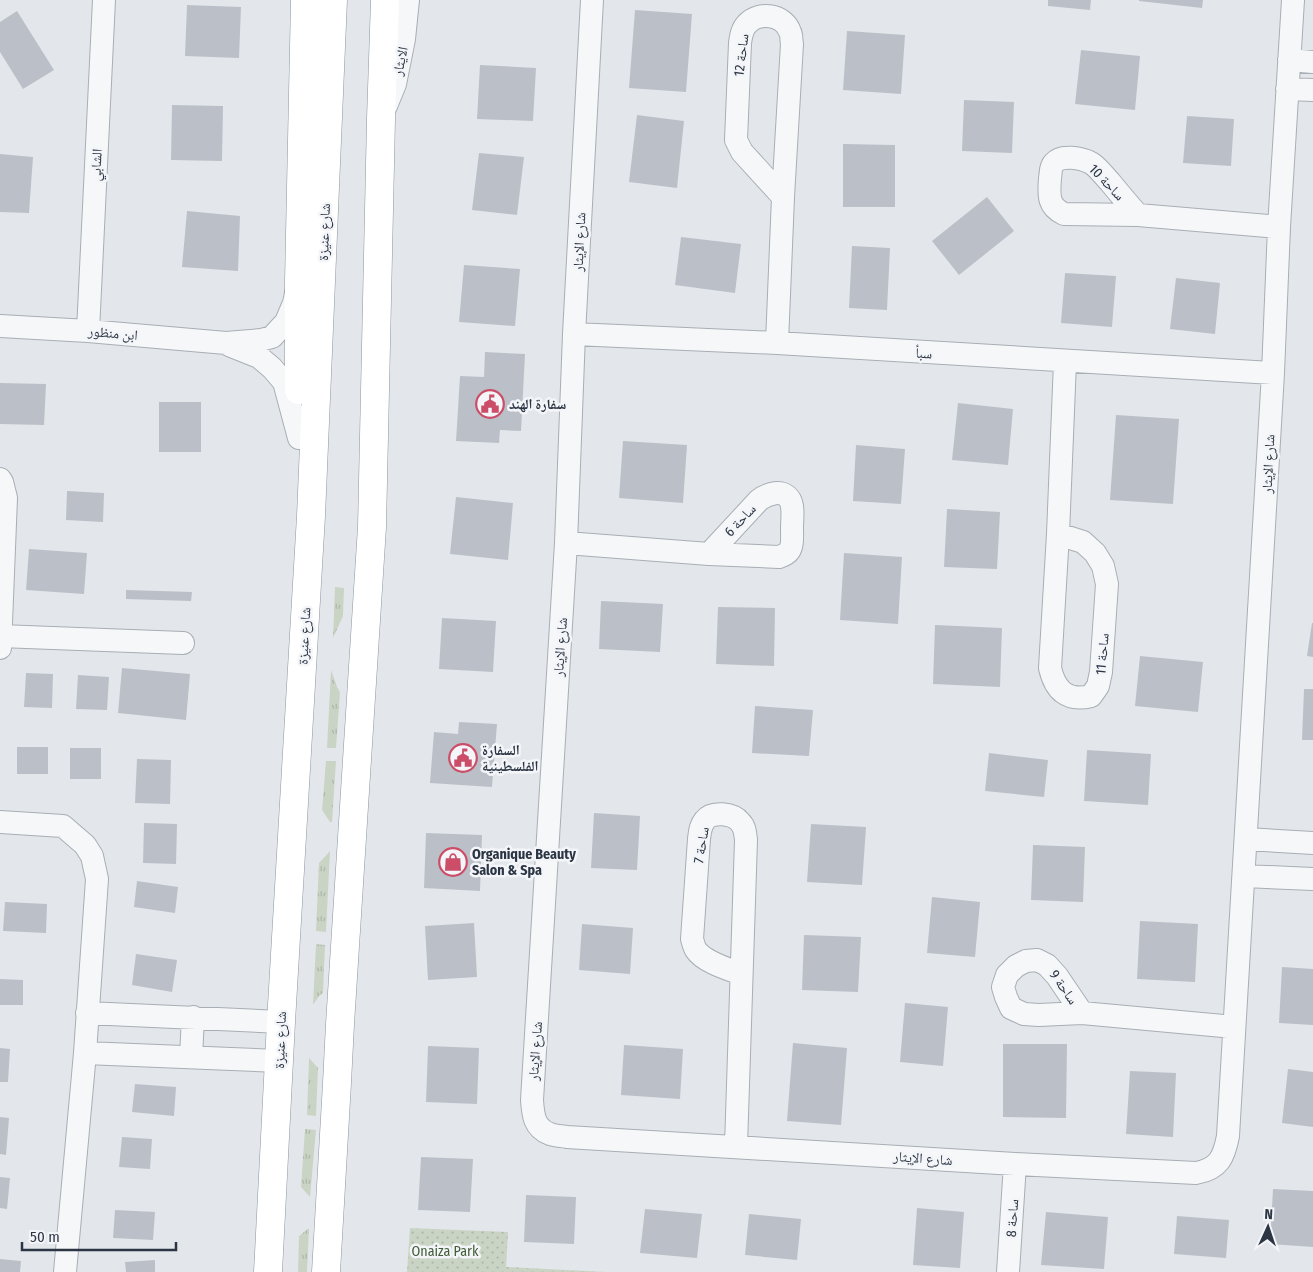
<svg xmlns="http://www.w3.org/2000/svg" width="1313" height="1272" viewBox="0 0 1313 1272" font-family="'Fira Sans Condensed','Noto Naskh Arabic',sans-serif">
	<defs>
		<pattern id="grass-tufts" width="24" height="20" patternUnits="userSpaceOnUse" patternTransform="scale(1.25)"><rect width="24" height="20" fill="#cad4c5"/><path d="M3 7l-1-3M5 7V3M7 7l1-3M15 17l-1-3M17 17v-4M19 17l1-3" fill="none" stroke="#aeb7aa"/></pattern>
		<pattern id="park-dots" width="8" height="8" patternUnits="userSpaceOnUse" patternTransform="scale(1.25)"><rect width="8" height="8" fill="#cad4c5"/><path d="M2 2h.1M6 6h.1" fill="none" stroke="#aeb7aa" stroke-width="1.8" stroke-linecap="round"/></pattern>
	</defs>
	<rect width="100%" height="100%" fill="#e3e7eb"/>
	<path fill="url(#grass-tufts)" d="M335,587L344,588L343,616L333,638Z
		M331,670L337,687L340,692L336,748H327Z
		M326,761H336L332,822H330L322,810Z
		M330,851L326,932L316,931L319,863Z
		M316,944L325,945L323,993L319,996L313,1005Z
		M309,1058L318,1068L316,1116L307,1115Z
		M305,1129L316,1130L310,1197L301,1187Z
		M309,1228L307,1272H298L299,1236Z"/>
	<path fill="url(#park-dots)" d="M410,1228L508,1232L506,1267L606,1272H407Z"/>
	<path fill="#bbc0c8" d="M1048,0H1091L1090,10L1048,6Z
		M1139,0H1203L1202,8L1139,1Z
		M187,5L241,7L239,58L185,56Z
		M635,10L692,14L686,92L629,88Z
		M17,11L54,70L23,89L0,52V22Z
		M847,31L905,35L901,94L843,90Z
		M1081,50L1140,56L1135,110L1075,104Z
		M480,65L536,68L533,121L477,119Z
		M964,100L1014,102L1012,153L962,151Z
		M172,105L223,106L222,161L171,160Z
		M637,115L684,121L677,188L629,182Z
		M1187,116L1234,119L1231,166L1183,163Z
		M843,144L895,145V207H843Z
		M479,153L524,157L517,215L472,210Z
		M0,154L33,157L29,213L0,212Z
		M987,197L1014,231L959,275L932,241Z
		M187,211L240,216L238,271L182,267Z
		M681,237L741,244L735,293L675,285Z
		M852,246L890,248L887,310L849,308Z
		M464,265L520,269L515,326L459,322Z
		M1065,273L1116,276L1112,327L1061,323Z
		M1176,278L1220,283L1215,334L1170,329Z
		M485,352L525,354L521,431L500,430L499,443L456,441L460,376L484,377Z
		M0,383L46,384L44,425L0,424Z
		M159,402H201V452H159Z
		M958,403L1013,409L1008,465L952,460Z
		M1116,415L1179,419L1173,504L1110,500Z
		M623,441L687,445L683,503L619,498Z
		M856,445L905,449L901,504L853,501Z
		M67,491L104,493L103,522L66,520Z
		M456,497L513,503L508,560L450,554Z
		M947,509L1000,512L997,569L944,567Z
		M29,549L87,553L84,594L26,590Z
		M844,553L902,557L898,624L840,620Z
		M126,590L192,592L191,601L126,599Z
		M601,601L663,604L660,652L599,649Z
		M718,607L775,608L774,666L716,664Z
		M442,618L496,621L493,672L439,669Z
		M1312,623H1313V657L1307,656Z
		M935,625L1002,628L1000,687L933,684Z
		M1140,656L1203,662L1198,712L1135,706Z
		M122,668L190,674L186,720L118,713Z
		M26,673L53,674L52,708L24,707Z
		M78,675L109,677L107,710L76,709Z
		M1304,689H1313V740H1302Z
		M755,706L813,710L809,756L752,753Z
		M459,722L497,724L492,787L430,783L434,732L458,734Z
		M17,747H48V774H17Z
		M70,748H101V779H70Z
		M1087,750L1151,754L1148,805L1084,801Z
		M989,753L1048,760L1044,797L985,791Z
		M137,759L171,760L170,804L135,803Z
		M594,813L640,816L637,870L591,868Z
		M144,823L177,824L176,864L143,863Z
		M811,824L866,827L862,885L807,882Z
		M426,833L482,835L480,891L424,888Z
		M1033,845L1085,847L1083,902L1031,900Z
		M137,881L178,887L175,913L134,907Z
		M932,897L980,902L975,957L927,953Z
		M5,902L47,904L46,933L3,931Z
		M1140,921L1198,924L1195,982L1137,979Z
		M474,923L477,977L428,980L425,926Z
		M582,924L633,928L630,974L579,970Z
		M804,935L861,937L858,992L802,990Z
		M136,954L177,960L172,992L132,985Z
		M1282,967L1313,969V1025L1279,1023Z
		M0,979L23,980V1005H0Z
		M905,1003L948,1007L943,1066L900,1062Z
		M793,1043L847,1048L841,1125L787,1121Z
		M1003,1044H1067L1066,1118L1003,1117Z
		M624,1045L683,1049L680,1099L621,1095Z
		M428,1046L479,1048L477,1104L426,1102Z
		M0,1048L10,1049L8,1082H0Z
		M1288,1069L1313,1072V1127L1282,1123Z
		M1130,1071L1176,1073L1173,1137L1126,1134Z
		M135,1084L176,1087L174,1116L132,1112Z
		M0,1117L9,1118L6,1155L0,1154Z
		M122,1137L152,1139L150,1169L119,1167Z
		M421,1157L473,1159L470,1212L418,1210Z
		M0,1177L10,1178L7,1209L0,1208Z
		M1273,1189L1313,1191V1247L1270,1244Z
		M526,1195L576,1197L574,1244L524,1242Z
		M917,1208L964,1212L960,1268L913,1265Z
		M645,1209L702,1214L697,1258L640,1253Z
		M115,1210L155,1212L153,1240L113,1238Z
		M1046,1212L1108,1217L1104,1269L1041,1265Z
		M749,1214L801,1219L797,1260L745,1255Z
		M1177,1216L1229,1220L1226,1258L1174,1254Z
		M0,1259L21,1261L20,1272H0Z
		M155,1260V1272H126L125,1262Z"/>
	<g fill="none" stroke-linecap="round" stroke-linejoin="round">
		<defs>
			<path id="minor" d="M592,0L574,334L566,543L532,1100C533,1115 534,1128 550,1134C555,1136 562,1136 567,1137L1015,1164L1196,1173C1219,1169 1224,1157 1228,1136L1273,373L1279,227L1293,0
				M1289,60L1313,62
				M1287,89L1313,90
				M386,106L395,84L404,39L408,0
				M1138,215C1128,204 1119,193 1110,182C1104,176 1098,167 1091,163C1082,158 1061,154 1054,163C1050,167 1051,173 1050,178C1049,194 1047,206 1064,214L1138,215L1279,227
				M0,326L88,331L226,343L261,340L272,337L286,322L294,303L296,293
				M88,331L104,0
				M574,334L777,343L1273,373
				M777,343L783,197L792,44C791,40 792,35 790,32C784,14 759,11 747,24C742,29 741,36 740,43L736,140L742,152L783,197
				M229,345L259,357L272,368L284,382L299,438
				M0,479L2,482L6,498L0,648
				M1058,534L1083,542L1095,553L1103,566L1107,584L1101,672L1098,686L1091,696C1067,702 1055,690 1050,668L1058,534L1065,362
				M566,543L709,554L779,557C782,556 787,554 789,551C793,546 792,535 792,528C792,520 794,507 790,500C783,488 767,494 759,500L709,554
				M0,636L183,643
				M0,822L63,826L85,845L92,856L97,879L85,1053L65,1272
				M1246,839L1313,843
				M1244,876L1313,879
				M87,1013L281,1022
				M1082,1013L1057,976L1047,965L1037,960L1026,961L1016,966L1007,975L1003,987L1006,997L1011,1008L1024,1014L1039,1015L1082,1013L1234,1027
				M85,1053L279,1061
				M191,1057L193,1017
				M736,1146L746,840C745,832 745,827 740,822C733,813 712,811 705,820C700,826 700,832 699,839L692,939C693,942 694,947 696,950C704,962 728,969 741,974
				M1008,1272L1015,1164"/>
			<path id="trunk" d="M299,390V281L305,0
				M268,1272L281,1022L311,516L333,0
				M326,1272L337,1083L340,1024L372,527L381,119L385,0"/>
		</defs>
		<use href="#minor" stroke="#a8aeb5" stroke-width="24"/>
		<use href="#trunk" stroke="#8b95a1" stroke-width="29"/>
		<use href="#minor" stroke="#f6f7f9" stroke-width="22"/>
		<use href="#trunk" stroke="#fff" stroke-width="28"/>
	</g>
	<defs>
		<symbol id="civic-ring" viewBox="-11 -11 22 22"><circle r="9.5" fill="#f3f5f8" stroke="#cb4d67" stroke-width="1.5"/><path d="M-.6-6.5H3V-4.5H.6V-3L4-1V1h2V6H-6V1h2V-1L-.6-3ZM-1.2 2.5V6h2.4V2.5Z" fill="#cb4d67"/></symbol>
		<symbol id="shop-ring" viewBox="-11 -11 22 22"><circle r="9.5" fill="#f3f5f8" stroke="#cb4d67" stroke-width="1.5"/><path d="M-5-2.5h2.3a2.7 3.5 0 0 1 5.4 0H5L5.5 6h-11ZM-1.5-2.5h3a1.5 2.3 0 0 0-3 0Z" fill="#cb4d67"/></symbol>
	</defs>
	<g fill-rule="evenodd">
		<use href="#civic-ring" x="474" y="388" width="32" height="32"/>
		<use href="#civic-ring" x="447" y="742" width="32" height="32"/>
		<use href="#shop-ring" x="437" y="846" width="32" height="32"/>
	</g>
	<g text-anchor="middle" stroke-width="5" stroke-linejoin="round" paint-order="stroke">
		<g font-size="14" fill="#2b3543" stroke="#f3f5f8">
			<text transform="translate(741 55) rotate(-83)" y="5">ساحة 12</text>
			<text transform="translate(400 61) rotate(-78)" y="5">الايثار</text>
			<text transform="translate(96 165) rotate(-87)" y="5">الشابي</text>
			<text transform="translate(1107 182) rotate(46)" y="5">ساحة 10</text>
			<text transform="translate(324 232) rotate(-88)" y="5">شارع عنيزة</text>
			<text transform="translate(579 242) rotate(-87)" y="5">شارع الإيثار</text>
			<text transform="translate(113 333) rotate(5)" y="5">ابن منظور</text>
			<text transform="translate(924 353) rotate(4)" y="5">سبأ</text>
			<text transform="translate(1268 464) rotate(-87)" y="5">شارع الإيثار</text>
			<text transform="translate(740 520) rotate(-47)" y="5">ساحة 6</text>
			<text transform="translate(304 636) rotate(-87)" y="5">شارع عنيزة</text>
			<text transform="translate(560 647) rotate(-86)" y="5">شارع الإيثار</text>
			<text transform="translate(1102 654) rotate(-85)" y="5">ساحة 11</text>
			<text transform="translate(701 845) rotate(-81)" y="5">ساحة 7</text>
			<text transform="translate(1064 987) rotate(55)" y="5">ساحة 9</text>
			<text transform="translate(280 1040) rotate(-88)" y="5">شارع عنيزة</text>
			<text transform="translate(535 1051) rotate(-86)" y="5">شارع الإيثار</text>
			<text transform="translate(923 1158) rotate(4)" y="5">شارع الإيثار</text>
			<text transform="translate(1012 1218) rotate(-86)" y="5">ساحة 8</text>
		</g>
		<g font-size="14" font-weight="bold" fill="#2b3543" stroke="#f3f5f8" text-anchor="start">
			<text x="509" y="409">سفارة الهند</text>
			<text x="482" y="755">السفارة<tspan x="482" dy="16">الفلسطينية</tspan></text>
			<text x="472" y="859">Organique Beauty<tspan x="472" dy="16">Salon &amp; Spa</tspan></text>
		</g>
		<g font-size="14" fill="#425e39" stroke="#f3f5f8">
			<text x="445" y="1256">Onaiza Park</text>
		</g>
	</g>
	<g transform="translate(1268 1227) rotate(3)" stroke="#f3f5f8" stroke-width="4" paint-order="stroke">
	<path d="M0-4L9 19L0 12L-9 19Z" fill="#2b3543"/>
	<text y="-8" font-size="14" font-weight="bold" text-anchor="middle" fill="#2b3543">N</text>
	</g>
	<path d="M22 1242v8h154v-8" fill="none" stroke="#2b3543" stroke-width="2.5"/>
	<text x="30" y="1242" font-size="15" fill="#2b3543" stroke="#f3f5f8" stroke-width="4" paint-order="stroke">50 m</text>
</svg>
